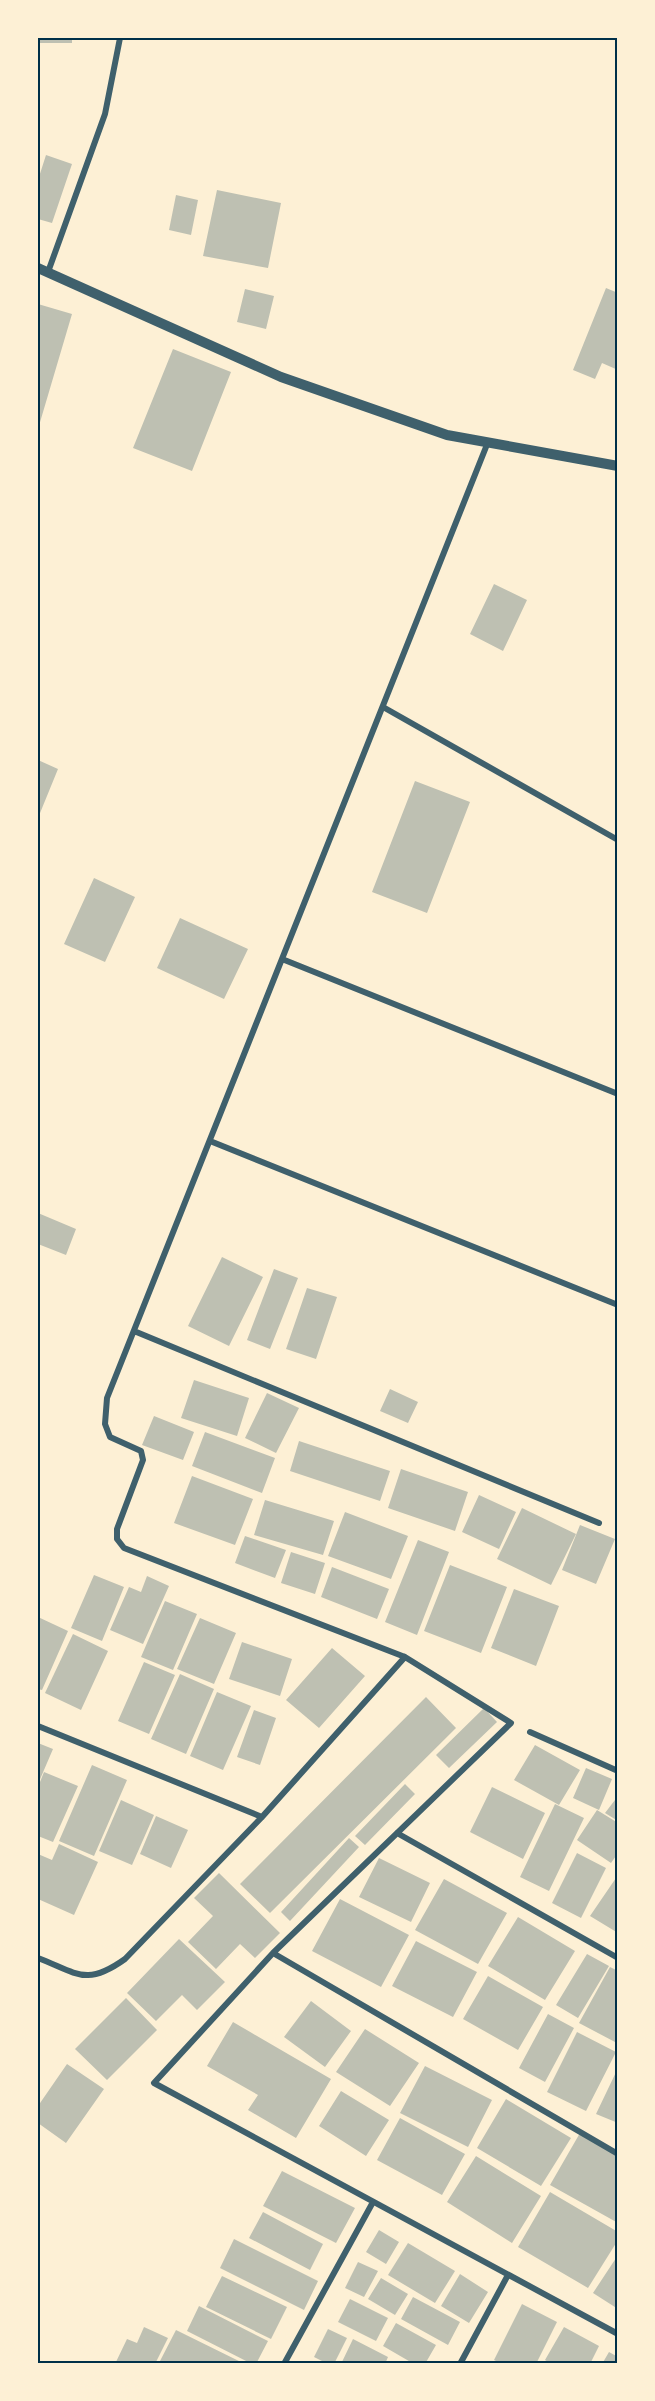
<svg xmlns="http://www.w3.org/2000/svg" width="655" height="2401" viewBox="0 0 655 2401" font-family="'Public Sans',sans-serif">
	<rect width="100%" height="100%" fill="#fdf0d5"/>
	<path fill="#bec0b2" d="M38,38H72V43H38Z
		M46,155L72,164L52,223L38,219V180Z
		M217,190L281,203L268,268L203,256Z
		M176,195L198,200L191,235L169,230Z
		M606,288L618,293V370L602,363L595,379L573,370Z
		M245,289L274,296L266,329L237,322Z
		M38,304L72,314L38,429Z
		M173,349L231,372L192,471L133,448Z
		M494,584L527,600L503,651L470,634Z
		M38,760L58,769L38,818Z
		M415,781L470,802L427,913L372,892Z
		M94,878L135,897L105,962L64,944Z
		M180,918L248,949L224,999L157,968Z
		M38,1213L76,1229L66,1255L38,1244Z
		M222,1257L263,1277L229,1346L188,1326Z
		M274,1269L298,1278L270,1349L247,1340Z
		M307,1288L337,1297L316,1359L286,1349Z
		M194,1380L249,1398L237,1436L181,1418Z
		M390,1389L418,1402L408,1423L380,1411Z
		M267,1393L299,1408L276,1453L245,1438Z
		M154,1416L194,1432L183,1460L142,1445Z
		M205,1432L275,1458L262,1493L192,1466Z
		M299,1441L390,1471L380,1501L290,1471Z
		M401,1469L468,1492L455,1531L388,1508Z
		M192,1476L253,1499L235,1545L174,1523Z
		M479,1495L516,1512L499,1549L462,1532Z
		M265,1500L334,1521L323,1555L254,1535Z
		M522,1508L576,1534L551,1585L497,1559Z
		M345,1512L408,1536L391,1579L328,1556Z
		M580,1525L615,1539L596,1584L562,1570Z
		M245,1536L286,1550L275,1578L235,1563Z
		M418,1540L449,1552L417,1635L385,1622Z
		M291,1552L325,1563L315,1594L281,1583Z
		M450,1565L507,1587L481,1653L424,1631Z
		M332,1567L389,1589L377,1619L321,1597Z
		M94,1575L124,1587L102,1641L71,1628Z
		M147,1576L169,1586L143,1644L110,1630L129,1587L141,1592Z
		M514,1589L559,1606L536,1666L491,1648Z
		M165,1601L197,1614L173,1670L141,1657Z
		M38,1617L68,1631L42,1690L38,1689Z
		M200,1618L236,1633L214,1684L177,1669Z
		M73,1634L108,1651L81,1710L45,1693Z
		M242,1642L292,1659L280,1696L229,1679Z
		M332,1648L365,1676L319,1728L286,1700Z
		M144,1662L175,1675L149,1734L118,1721Z
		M180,1674L214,1689L186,1754L151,1739Z
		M217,1692L251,1706L223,1770L190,1756Z
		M426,1697L456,1728L270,1913L240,1884Z
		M484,1708L497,1722L449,1768L436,1755Z
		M254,1710L276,1718L260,1765L237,1757Z
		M38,1743L53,1749L38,1784Z
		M535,1745L580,1770L559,1805L514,1780Z
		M92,1765L127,1780L94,1856L59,1841Z
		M586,1768L612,1779L599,1810L573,1798Z
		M44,1772L78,1786L53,1842L38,1836V1787Z
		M405,1784L415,1794L365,1845L355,1836Z
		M492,1787L545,1813L523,1859L470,1832Z
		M618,1796V1821L605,1813Z
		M121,1800L154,1815L132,1865L99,1851Z
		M555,1804L584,1818L549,1891L520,1877Z
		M597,1810L618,1823V1853L611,1863L577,1840Z
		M156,1816L188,1830L171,1868L140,1854Z
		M349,1838L359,1847L290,1921L281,1912Z
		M59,1844L98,1862L74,1915L38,1899V1854L52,1860Z
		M577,1853L606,1868L581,1918L552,1903Z
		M379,1858L430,1883L411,1922L359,1897Z
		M219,1873L280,1933L255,1958L240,1944L216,1969L188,1942L213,1916L194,1898Z
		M618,1875V1933L590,1916Z
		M444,1879L507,1913L478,1964L415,1930Z
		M340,1899L409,1935L381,1987L312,1951Z
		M518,1917L575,1951L545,2000L488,1966Z
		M179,1939L225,1982L197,2010L182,1995L156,2021L127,1993Z
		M416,1941L477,1972L453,2017L392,1986Z
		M587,1954L609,1966L578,2018L556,2005Z
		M610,1967L618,1971V2037L615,2042L579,2023Z
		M488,1976L543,2007L518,2050L463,2019Z
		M126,1998L157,2030L107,2080L75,2049Z
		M311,2001L351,2031L325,2067L284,2037Z
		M548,2014L574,2028L545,2082L519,2068Z
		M233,2022L331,2079L296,2138L248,2110L258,2095L207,2066Z
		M365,2029L419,2063L390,2106L336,2072Z
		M577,2032L616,2052L586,2111L547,2092Z
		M67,2064L104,2089L66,2143L38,2123V2106Z
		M425,2066L492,2100L468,2147L400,2113Z
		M618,2068V2123L596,2114Z
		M341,2091L389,2120L366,2156L319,2126Z
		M506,2099L571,2138L541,2186L477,2148Z
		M400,2118L465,2154L442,2195L377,2160Z
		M580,2133L618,2155V2223L550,2185Z
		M476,2156L541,2196L512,2243L447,2202Z
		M282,2171L355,2208L336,2243L263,2206Z
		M550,2192L618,2232V2240L588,2288L518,2247Z
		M263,2212L323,2244L310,2270L249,2238Z
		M379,2230L399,2242L386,2264L366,2252Z
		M234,2239L318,2281L304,2310L220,2268Z
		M408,2243L455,2271L435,2303L388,2275Z
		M618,2255V2309L593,2293Z
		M358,2262L378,2271L364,2297L345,2288Z
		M460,2274L488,2292L469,2323L441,2306Z
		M222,2276L287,2307L271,2339L206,2307Z
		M381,2278L408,2294L395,2315L368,2299Z
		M413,2297L460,2322L448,2345L401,2319Z
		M350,2299L388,2318L376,2341L338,2322Z
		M522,2304L557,2322L536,2364H502L494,2360Z
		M199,2306L268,2341L256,2364H252L187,2331Z
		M396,2323L436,2345L425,2364H414L383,2346Z
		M144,2327L168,2338L155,2364H115L127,2339L137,2343Z
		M564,2327L599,2346L590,2364H551L545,2360Z
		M328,2329L347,2338L334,2364H328L314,2357Z
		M176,2330L245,2364H166L160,2361Z
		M353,2339L388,2357L385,2364H341Z
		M609,2352L618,2357V2364H602Z"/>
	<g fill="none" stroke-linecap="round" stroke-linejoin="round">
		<path stroke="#3f606c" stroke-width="6" d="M48,272L105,114L120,38
			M488,442L107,1398L105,1424L110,1437L141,1451L143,1460L117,1529V1539L124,1548L405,1657L511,1723L273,1953L154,2083L618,2334
			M383,707L618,840
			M282,959L618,1094
			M210,1141L618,1305
			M134,1331L599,1523
			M38,1726L262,1817
			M530,1732L618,1771
			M397,1833L618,1958
			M273,1953L618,2154
			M38,1958C77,1973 86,1987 125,1959L262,1817L405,1657
			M284,2364L373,2202
			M460,2364L508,2275"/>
		<path stroke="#3f606c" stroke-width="10" d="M38,268L281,377L447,435L618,466"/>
	</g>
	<rect width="655" height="2401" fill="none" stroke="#fdf0d5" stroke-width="78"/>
	<rect x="39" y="39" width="577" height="2323" fill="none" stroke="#003049" stroke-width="2"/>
</svg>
